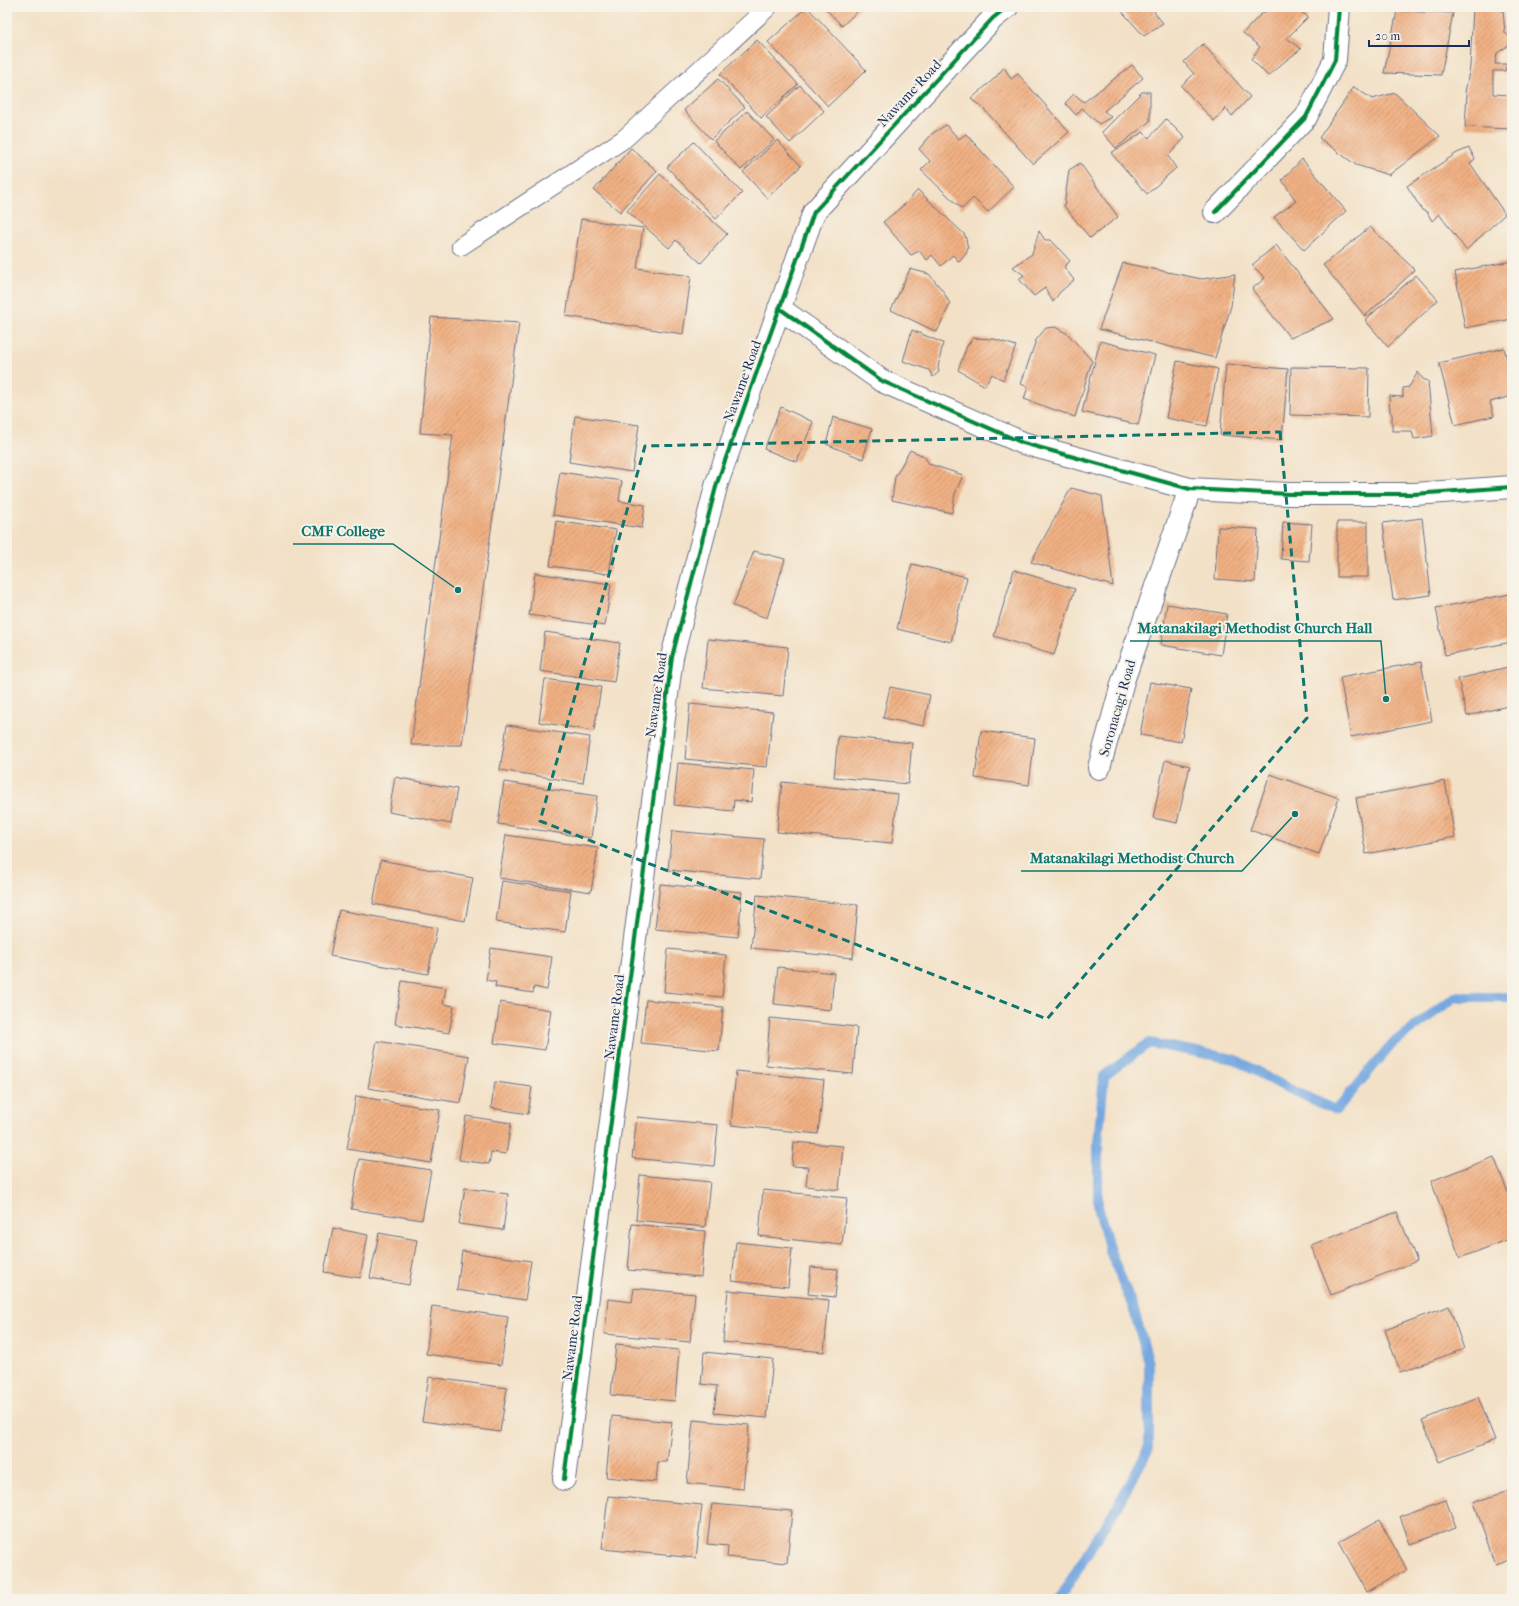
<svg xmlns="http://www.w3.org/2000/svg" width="1519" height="1606" viewBox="0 0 1519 1606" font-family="'IM FELL French Canon',serif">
	<defs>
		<pattern id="building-hatch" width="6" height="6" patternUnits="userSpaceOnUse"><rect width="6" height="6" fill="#f1b083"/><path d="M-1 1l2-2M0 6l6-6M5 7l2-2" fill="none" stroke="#c2906e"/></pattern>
	</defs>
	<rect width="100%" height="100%" fill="#f7f3e8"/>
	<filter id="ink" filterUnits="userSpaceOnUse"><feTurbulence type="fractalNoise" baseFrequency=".025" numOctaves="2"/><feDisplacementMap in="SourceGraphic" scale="8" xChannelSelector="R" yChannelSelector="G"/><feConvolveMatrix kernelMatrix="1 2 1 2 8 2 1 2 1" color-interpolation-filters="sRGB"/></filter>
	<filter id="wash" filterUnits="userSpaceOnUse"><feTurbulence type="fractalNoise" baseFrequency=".012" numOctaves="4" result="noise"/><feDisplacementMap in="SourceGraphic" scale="16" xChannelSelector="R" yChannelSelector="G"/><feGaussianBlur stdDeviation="0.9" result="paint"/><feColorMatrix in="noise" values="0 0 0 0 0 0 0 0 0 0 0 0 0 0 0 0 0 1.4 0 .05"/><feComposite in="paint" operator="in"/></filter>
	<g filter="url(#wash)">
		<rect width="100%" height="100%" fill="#f3e1c7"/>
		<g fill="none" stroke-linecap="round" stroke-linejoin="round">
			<path stroke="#74a7e0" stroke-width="10" d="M1059,1599L1115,1510L1149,1448V1363L1133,1307L1110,1251L1098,1206V1144L1104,1076L1149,1043L1234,1059L1285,1087L1336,1110L1393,1043L1455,997H1512"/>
		</g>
		<g id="blocks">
			<path fill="url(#building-hatch)" d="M807,7L866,70L828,106L768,42Z
				M824,7H862L842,26Z
				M1118,7H1159L1154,12L1163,23L1144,36Z
				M1271,7H1295L1308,17L1287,38L1301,49L1284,62L1268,76L1251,59L1260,47L1243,33L1260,15Z
				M1473,7L1503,10L1505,33L1512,39V43L1497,53L1495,64H1507L1505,71H1493V94L1512,95V129L1465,127L1467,94L1465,92L1470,67Z
				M1397,11L1453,13L1441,75L1384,73Z
				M757,40L798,84L761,118L720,74Z
				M1203,44L1250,97L1232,116L1226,108L1214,121L1181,86L1194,74L1184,62Z
				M1132,65L1143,78L1104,111L1111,117L1099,124L1082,108L1076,115L1065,103L1074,94L1084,102Z
				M1004,67L1011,79L1018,74L1069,132L1033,164L983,108L971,99L995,78Z
				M718,79L745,107L711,139L684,110Z
				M800,85L824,111L790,143L766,117Z
				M1354,87L1372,99L1395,93L1440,136L1389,175L1356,165L1319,138Z
				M1142,92H1150V121L1116,148L1102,132Z
				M747,111L774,140L741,170L714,141Z
				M1166,119L1185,138L1168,156L1176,168L1147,194L1111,153L1143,132L1149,138Z
				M946,125L959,139L966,134L1014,187L988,212L973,198L962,209L921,170L930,161L919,149L933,133Z
				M777,140L801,166L767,198L743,172Z
				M694,142L742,193L716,219L667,167Z
				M631,148L657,171L620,212L594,190Z
				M1469,148L1475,159L1470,163L1505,214L1466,250L1439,214L1432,221L1427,212L1422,210L1407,186L1457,153Z
				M1302,159L1346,211L1304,250L1274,217L1296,201L1282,180Z
				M1080,163L1118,217L1090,238L1064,206L1069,170Z
				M660,174L727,234L701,263L676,240L669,248L627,211Z
				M918,190L965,235L968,248L966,254L959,262L953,255L941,266L932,255L927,260L919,251L911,255L883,222L905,204Z
				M581,219L643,228L637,268L691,276L683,334L566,316Z
				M1370,227L1415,270L1365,316L1323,265Z
				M1039,231L1045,240H1051L1070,261L1064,267L1074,280L1060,292L1053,302L1045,288L1034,296L1019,279L1024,275L1013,267L1032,254Z
				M1276,245L1334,319L1290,338L1252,289L1265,278L1252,265Z
				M1512,261V319L1465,328L1455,272Z
				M1123,263L1202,279L1235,274L1231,306L1215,358L1099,329Z
				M910,269L929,274L943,291L950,304L937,332L891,310Z
				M1416,275L1438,300L1388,347L1365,320Z
				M431,317L519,323L462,745H411L453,435L420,433Z
				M1055,327L1068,334L1092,361L1075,417L1024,399L1028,387L1021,384L1036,340L1046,328Z
				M912,330L943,343L938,367L939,372L933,377L929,370L903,361Z
				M973,338L994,339L1016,346L1003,380L992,374L985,386L958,370L967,346Z
				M1100,341L1155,355L1138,425L1082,412Z
				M1504,348L1512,380V396L1490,402L1494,416L1455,425L1439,363Z
				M1177,361L1218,369L1207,426L1166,418Z
				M1226,364L1288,369L1282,440L1220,435Z
				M1291,367L1369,368L1368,417L1290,415Z
				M1418,372L1423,379L1428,381L1433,436L1414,439L1412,431H1392V414L1390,412L1389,396L1403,397V388L1409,387Z
				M781,407L813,422L797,462L764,449Z
				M575,416L639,425L632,472L569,462Z
				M833,417L872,429L863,459L826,444Z
				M910,450L924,456L929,464L963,475L955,494L952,513L892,500L895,477Z
				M560,472L622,481L619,501L645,505L642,528L553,515Z
				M1071,488L1102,496L1113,586L1031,562Z
				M1422,518L1431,595L1393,600L1383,523Z
				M556,521L616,530L609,574L550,566Z
				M1283,522L1312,524L1309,561L1281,559Z
				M1337,522H1368V577H1337Z
				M1218,527L1258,529L1255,582L1215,579Z
				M754,551L785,559L767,618L733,606Z
				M912,564L967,577L951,642L897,629Z
				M1014,570L1075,589L1054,655L994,636Z
				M535,573L611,584L605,626L529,615Z
				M1510,594L1512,604V642L1445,655L1436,608Z
				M1167,604L1227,614L1221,655L1161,645Z
				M545,632L620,643L614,682L540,671Z
				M708,639L788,647L783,696L703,688Z
				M1421,662L1432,721L1351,737L1340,677Z
				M1512,666V705L1467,716L1458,679Z
				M545,679L601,687L594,731L539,722Z
				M1150,682L1191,689L1181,742L1140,735Z
				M890,687L930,695L924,726L883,718Z
				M690,704L773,712L767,767L685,759Z
				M507,725L590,737L583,783L500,770Z
				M981,731L1035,738L1029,785L975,778Z
				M838,736L912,743L908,784L834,777Z
				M1165,760L1190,766L1177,823L1153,818Z
				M678,763L754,770L751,802L734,800L733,811L674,805Z
				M1270,774L1339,798L1319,854L1250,830Z
				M395,777L457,789L451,824L389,812Z
				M1445,781L1455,837L1366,854L1356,798Z
				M504,782L597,796L591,838L498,824Z
				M782,782L898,794L892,843L777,832Z
				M672,831L764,839L760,879L668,870Z
				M506,835L598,848L591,892L499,878Z
				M381,860L473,878L465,921L373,904Z
				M502,881L571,891L565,932L496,922Z
				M660,884L742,892L738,937L655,929Z
				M757,895L858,905L853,958L751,948Z
				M339,910L437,928L428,974L330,956Z
				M491,948L552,957L547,990L534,987L533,993L495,987L496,982L486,980Z
				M668,949L726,955L722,997L664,992Z
				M778,967L834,973L831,1010L774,1004Z
				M402,981L446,988L443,1004L454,1006L449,1033L395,1024Z
				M646,1000L723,1007L719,1051L641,1043Z
				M500,1002L551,1010L545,1050L494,1043Z
				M770,1018L857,1027L853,1074L766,1065Z
				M377,1041L469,1056L461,1103L368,1088Z
				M736,1071L824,1080L818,1134L731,1125Z
				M495,1082L532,1087L528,1114L491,1108Z
				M356,1096L440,1110L431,1163L347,1149Z
				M466,1116L511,1123L506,1154L491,1152L489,1164L459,1160Z
				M637,1117L718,1125L714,1166L632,1158Z
				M794,1142L843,1146L839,1190L806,1186L808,1167L792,1166Z
				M1494,1157L1512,1203V1238L1460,1258L1431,1181Z
				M359,1159L431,1170L422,1220L351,1209Z
				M640,1175L710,1182L705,1227L636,1220Z
				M465,1188L508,1194L503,1230L459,1224Z
				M763,1190L847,1198L842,1245L759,1236Z
				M1397,1212L1417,1261L1331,1295L1311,1245Z
				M632,1224L705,1231L701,1277L628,1270Z
				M333,1228L368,1235L360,1278L324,1272Z
				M379,1233L417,1240L409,1285L370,1278Z
				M736,1242L792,1248L788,1287L732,1281Z
				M462,1251L531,1261L525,1300L457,1290Z
				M811,1267L838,1269L835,1297L808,1294Z
				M634,1288L695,1294L690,1342L605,1334L608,1299L632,1302Z
				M728,1290L829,1300L824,1352L723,1342Z
				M432,1306L508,1317L501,1365L426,1354Z
				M1449,1306L1464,1349L1400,1372L1385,1330Z
				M616,1344L679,1350L675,1401L611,1395Z
				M704,1352L773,1359L767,1418L714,1413L717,1386L701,1384Z
				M429,1377L507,1388L500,1432L422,1421Z
				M1478,1397L1495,1440L1439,1462L1422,1420Z
				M612,1416L672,1422L667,1462H658L656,1482L606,1477Z
				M693,1420L749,1425L743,1489L687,1483Z
				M1512,1489V1561L1495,1567L1474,1501Z
				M608,1496L702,1505L696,1558L602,1549Z
				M1446,1500L1456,1528L1410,1544L1400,1516Z
				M712,1504L792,1511L787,1563L727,1557L728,1546L707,1544Z
				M1379,1520L1407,1569L1367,1592L1339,1542Z"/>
		</g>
	</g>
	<g filter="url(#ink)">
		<use href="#blocks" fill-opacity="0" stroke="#676d83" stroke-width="1"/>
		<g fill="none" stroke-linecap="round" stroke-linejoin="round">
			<defs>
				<path id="lane" d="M461,246L624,139L768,7"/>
				<path id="street" d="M1215,212L1306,117L1335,60L1339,7
					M779,308L882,381L1023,443L1190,489L1289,494H1414L1512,487
					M1099,768L1123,681L1190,489
					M564,1479L672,657L717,483L814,212L993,18L1007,7"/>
			</defs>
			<use href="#lane" stroke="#676d83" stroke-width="20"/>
			<use href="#street" stroke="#676d83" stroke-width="24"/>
			<use href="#lane" stroke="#fff" stroke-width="18"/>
			<use href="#street" stroke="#fff" stroke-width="22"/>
			<defs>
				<path id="cycleway" d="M1215,212L1306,117L1335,60L1339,7
					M779,308L882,381L1023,443L1190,489L1289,494H1414L1512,487
					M564,1479L672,657L717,483L814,212L993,18L1007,7"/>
			</defs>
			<use href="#cycleway" stroke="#f7f3e8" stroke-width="6"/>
			<use href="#cycleway" stroke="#00873e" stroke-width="4"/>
		</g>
	</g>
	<path fill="none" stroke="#0f766e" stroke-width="3" stroke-dasharray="8 5" stroke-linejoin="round" d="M1280,432L1307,718L1047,1019L540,821L645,446Z"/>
	<g text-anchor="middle" stroke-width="4" stroke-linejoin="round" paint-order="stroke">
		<g font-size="14" fill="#1b2f5e" stroke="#f7f3e8">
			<text transform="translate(909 93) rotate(-47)" y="5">Nawame Road</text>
			<text transform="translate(742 381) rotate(-70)" y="5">Nawame Road</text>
			<text transform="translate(656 695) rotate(-82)" y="5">Nawame Road</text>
			<text transform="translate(1117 708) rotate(-74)" y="5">Soronacagi Road</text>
			<text transform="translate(614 1017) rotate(-83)" y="5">Nawame Road</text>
			<text transform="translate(572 1338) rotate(-83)" y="5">Nawame Road</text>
		</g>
	</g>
	<path fill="none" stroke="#0f766e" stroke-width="1.5" d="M458 590L393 544H293M1386 699L1381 641H1130M1295 814L1242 871H1021"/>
	<g fill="#0f766e" stroke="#f7f3e8" stroke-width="1.5">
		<circle cx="458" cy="590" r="4"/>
		<circle cx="1386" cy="699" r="4"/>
		<circle cx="1295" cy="814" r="4"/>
	</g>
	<g font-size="15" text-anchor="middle" font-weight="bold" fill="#0f766e" stroke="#f7f3e8" stroke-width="4" stroke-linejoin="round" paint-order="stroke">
		<text x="343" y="536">CMF College</text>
		<text x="1255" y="633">Matanakilagi Methodist Church Hall</text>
		<text x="1132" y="863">Matanakilagi Methodist Church</text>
	</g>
	<rect width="1519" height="1606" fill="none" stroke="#f7f3e8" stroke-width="24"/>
	<path d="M1369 40v6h100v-6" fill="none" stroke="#1b2f5e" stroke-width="2"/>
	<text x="1375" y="40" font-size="12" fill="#1b2f5e" stroke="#f7f3e8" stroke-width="3" paint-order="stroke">20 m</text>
</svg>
